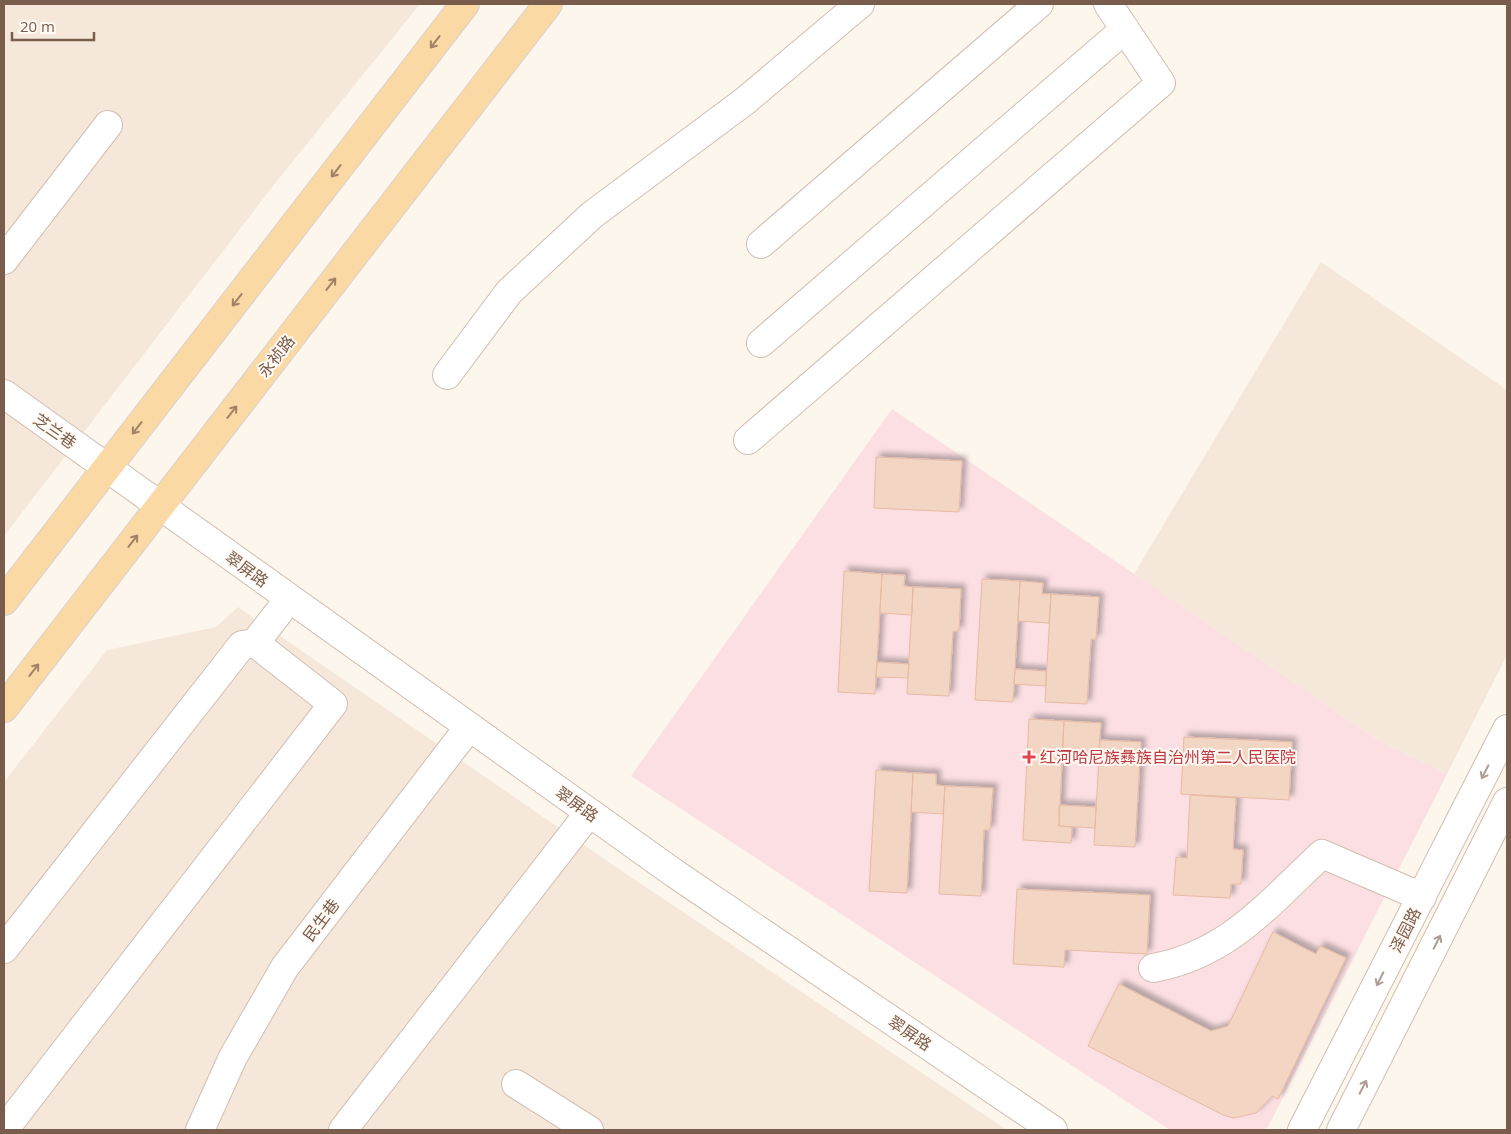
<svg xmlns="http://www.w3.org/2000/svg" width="1511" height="1134" viewBox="0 0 1511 1134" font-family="'Open Sans','Noto Sans SC',sans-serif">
	<defs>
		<filter id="shadow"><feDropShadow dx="4.5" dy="-4.5" stdDeviation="2.5" flood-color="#0004"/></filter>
	</defs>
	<rect width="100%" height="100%" fill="#fdf6ec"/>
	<path fill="#f5e8da" d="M4,4H420L273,186L4,536Z
		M1321,262L1507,390V655L1447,774L1378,740L1134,574Z
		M238,607L616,867L1007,1130H4V782L107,650L216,627Z"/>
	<path fill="#fbdfe3" d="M892,409L1378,740L1447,774L1268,1127L1263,1130H1170L631,776Z"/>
	<path fill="#f3d5c3" stroke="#e6bba3" filter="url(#shadow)" d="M876,457L962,461L959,512L874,508Z
		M844,571L882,574L875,694L838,692Z
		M882,574L905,575L904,586L913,587L912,615L880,613Z
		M982,579L1020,581L1013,702L975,700Z
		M1020,581L1043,583L1042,594H1051L1049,623L1018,621Z
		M913,587L961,589L959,631H953L949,696L907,694Z
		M1051,594L1099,597L1096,639H1091L1087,704L1045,702Z
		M877,662L909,664L908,678L876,677Z
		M1015,669L1046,671V686L1014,684Z
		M1029,719L1064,721L1059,826L1072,827L1071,843L1023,840Z
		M1064,721L1101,723L1098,762L1062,760Z
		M1184,737L1292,742L1289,800L1181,794Z
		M1100,740L1141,742L1135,847L1094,845Z
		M876,770L913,773L907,893L869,891Z
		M913,773L936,774V785L945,786L943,814L911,812Z
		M945,786L993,788L990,830H984L981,896L939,894Z
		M1190,795L1236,798L1233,849L1243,850L1241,884H1231L1230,898L1173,895L1176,857L1187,858Z
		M1059,805L1096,807L1095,828L1059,826Z
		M1017,889L1150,895L1147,954L1065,950L1064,967L1013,964Z
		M1273,932L1316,954L1320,946L1346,958L1278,1099L1272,1096L1256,1113L1234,1118L1223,1115L1088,1046L1119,984L1211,1031L1228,1026Z"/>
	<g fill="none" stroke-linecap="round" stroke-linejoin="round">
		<defs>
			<path id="minor" d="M761,244L1039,4
				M4,260L108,125
				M761,343L1125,29
				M447,375L509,292L592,215L745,101L860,4
				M4,394L674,873L1053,1130
				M748,440L1161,83L1108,4
				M4,949L242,645L255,643L289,599
				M1153,968C1229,954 1268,904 1322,854L1422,897
				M516,1084L589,1130
				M4,1130L333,704L255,643
				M200,1130L233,1057L285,967L469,727
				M343,1130L589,813
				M1302,1130L1507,729
				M1341,1130L1507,802"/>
			<path id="major" d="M4,601L465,4
				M4,708L548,4"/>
		</defs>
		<use href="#minor" stroke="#d1beb0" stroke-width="30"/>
		<use href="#major" stroke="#dad1cd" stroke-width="30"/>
		<use href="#minor" stroke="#fff" stroke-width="28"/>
		<use href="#major" stroke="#fbd9a5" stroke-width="28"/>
	</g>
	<defs><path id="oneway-shaft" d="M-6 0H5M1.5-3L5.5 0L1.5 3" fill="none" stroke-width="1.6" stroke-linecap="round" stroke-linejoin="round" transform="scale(1.25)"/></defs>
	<g stroke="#a18267">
		<use href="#oneway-shaft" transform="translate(435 42) rotate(128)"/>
		<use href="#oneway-shaft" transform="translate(336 171) rotate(128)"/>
		<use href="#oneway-shaft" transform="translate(331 284) rotate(-52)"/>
		<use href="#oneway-shaft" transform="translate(237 300) rotate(128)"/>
		<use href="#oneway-shaft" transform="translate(232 412) rotate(-52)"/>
		<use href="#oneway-shaft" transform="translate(137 428) rotate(128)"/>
		<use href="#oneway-shaft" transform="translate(133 541) rotate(-52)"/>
		<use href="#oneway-shaft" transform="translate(34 670) rotate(-52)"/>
	</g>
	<g stroke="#af9d94">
		<use href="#oneway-shaft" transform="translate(1485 772) rotate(117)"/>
		<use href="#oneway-shaft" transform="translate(1437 942) rotate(-63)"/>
		<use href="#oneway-shaft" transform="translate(1380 979) rotate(117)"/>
		<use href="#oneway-shaft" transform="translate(1363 1087) rotate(-63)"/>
	</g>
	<path fill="#e0444e" stroke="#fffaf3" stroke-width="2" d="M1026.5 749.5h5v5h5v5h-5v5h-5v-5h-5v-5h5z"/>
	<g text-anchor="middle" stroke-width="4" stroke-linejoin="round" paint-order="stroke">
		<g font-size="16" fill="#7a5c4d" stroke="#fffaf3">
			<text transform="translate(276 356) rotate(-52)" y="6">永祯路</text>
			<text transform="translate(55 431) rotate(35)" y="6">芝兰巷</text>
			<text transform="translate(247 569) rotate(36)" y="6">翠屏路</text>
			<text transform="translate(577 804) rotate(35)" y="6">翠屏路</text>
			<text transform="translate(321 920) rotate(-53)" y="6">民生巷</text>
			<text transform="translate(1405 930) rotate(-63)" y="6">泽园路</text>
			<text transform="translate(910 1033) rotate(34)" y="6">翠屏路</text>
		</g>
		<g font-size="16" fill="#be3a42" stroke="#fffaf3" text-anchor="start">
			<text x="1040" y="763">红河哈尼族彝族自治州第二人民医院</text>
		</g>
	</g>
	<rect width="1511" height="1134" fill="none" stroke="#7a5c4d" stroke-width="10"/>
	<path d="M12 32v8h82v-8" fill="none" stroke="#7a5c4d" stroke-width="2.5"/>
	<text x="20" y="32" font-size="15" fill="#7a5c4d" stroke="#fffaf3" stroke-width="4" paint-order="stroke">20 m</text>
</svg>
